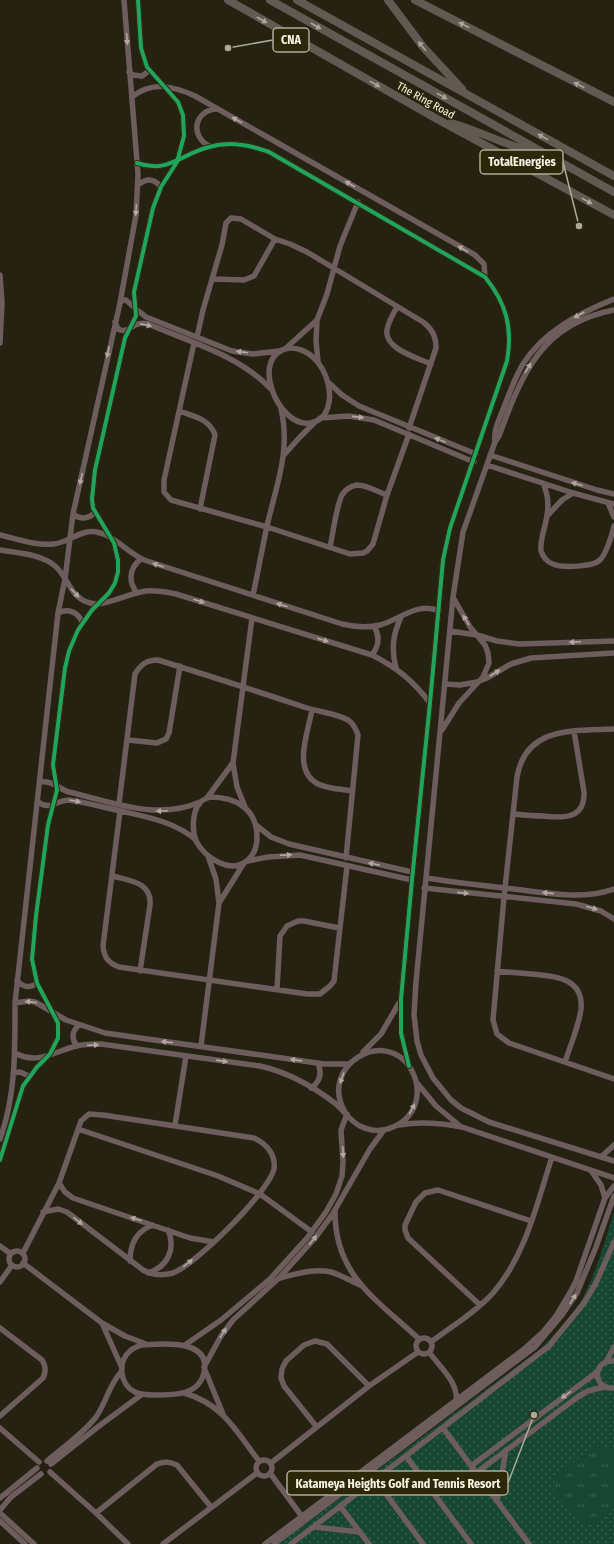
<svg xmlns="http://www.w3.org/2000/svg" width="614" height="1544" viewBox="0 0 614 1544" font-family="'Fira Sans Condensed',sans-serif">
	<defs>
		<pattern id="grass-dots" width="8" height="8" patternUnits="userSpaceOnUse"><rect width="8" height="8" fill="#174633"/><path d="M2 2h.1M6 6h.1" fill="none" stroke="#396150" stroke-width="1.8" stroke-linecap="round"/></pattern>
		<pattern id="park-tufts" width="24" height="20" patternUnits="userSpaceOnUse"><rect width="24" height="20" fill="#174633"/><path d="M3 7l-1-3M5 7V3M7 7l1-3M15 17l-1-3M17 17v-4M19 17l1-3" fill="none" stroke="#396150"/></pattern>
	</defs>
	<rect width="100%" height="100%" fill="#252212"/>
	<path fill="url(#grass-dots)" d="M614,1212V1544H278L539,1350C554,1335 570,1319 581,1301C596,1273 605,1242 614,1212Z"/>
	<path fill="url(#park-tufts)" d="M593,1445L609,1447L614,1453V1507L592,1525L582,1524L554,1490L556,1478Z"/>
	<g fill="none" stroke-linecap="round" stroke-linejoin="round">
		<path stroke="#6d5d5d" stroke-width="5.5" d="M129,72L133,75L142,76L149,71
			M133,96C153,81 173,86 195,96L475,255L484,264L485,277
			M209,146C190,136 194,111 216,109
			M137,163C168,174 181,154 209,147C229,141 250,145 269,152L485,277C506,303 513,327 507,361L450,528L443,560L430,703L412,880L401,999V1033L409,1066
			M138,185C146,178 154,178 161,187
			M0,275L2,303L0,343
			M213,279L244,280L254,276L275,239
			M120,303L123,300H126L137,310L146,317L232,351L253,354L279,351
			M397,307C393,314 388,322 387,330C384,349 418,358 431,364
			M614,310C541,324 522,374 499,436L495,442L463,532L453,597L416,982L414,1014L417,1041L421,1055L433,1078L451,1100L461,1108L489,1122L614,1161
			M115,322L118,329C129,335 133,320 148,324C190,342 238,355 270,388
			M197,337L203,310L222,245L226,223L231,218L241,219L275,239L290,244L307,252L423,322C432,329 436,336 436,348L409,428
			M194,343L164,480V492L171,500L267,527L350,554L363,553L367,551L373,544L387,495L409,434
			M289,348C330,347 345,418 310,423C278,428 248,355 289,348Z
			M285,349L317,320
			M318,361L316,341L317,320L327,294L340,246L358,202
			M328,382L342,395L359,406L476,454
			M179,411C193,416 210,419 215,435L200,509
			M320,418L349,416L374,420L474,462
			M495,442C493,430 500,418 504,407C510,392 515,377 523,364C543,332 579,313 614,299
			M284,455L299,438L315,422
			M490,455L597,490L614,494
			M487,465L573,493L614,504
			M543,483C551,501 548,515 543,533C542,539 540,545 541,551C543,557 547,562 553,564C562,568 593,567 600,560C606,554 612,535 614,526
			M608,503L614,517
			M73,514C81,520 87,519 95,513
			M548,515L562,500L573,493
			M0,535C17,539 36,546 54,544C70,542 81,529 97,532C116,536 129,555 147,561L342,624C355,627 367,628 380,625C399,620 419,601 439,611
			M330,547C333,534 336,507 342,495C345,490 351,486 357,485C367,485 378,492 387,495
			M0,550C18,553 41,554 55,566C68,577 70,596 87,602C101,609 128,593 146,591C156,590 166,592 176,594L372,655C398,668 413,681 430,703
			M137,593C128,582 129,568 141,559
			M253,595C258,572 262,549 267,526C276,486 291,451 281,409
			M58,613C68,608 78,612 82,622
			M450,631L477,635L497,641L519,644L614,641
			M372,655C379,646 380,636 374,626
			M396,668C391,649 393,634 401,617
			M445,684L460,685L477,682L487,678L511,664L531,658L614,653
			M312,710C308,732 292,771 318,784C328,789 341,789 352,791
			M614,729C573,731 526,726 517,777L504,897L493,1020L497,1034L509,1043L614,1079
			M442,730L459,703L483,677L489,663L488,653L485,645L470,627L454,599
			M128,740L157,743L166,739L169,733L180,666
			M40,782C52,780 59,789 69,792C112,802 157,821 200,802
			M210,797C236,797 257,809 257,837C257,846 255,853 249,859C232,876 205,858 196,841C192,831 192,811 200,803C202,800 207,798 210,797Z
			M207,798L232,764
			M38,802C50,811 57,800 69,800C84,802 98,806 112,809C141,816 173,820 196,840
			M119,804L135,674C141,664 147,660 158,660C207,675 256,691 304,707C318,712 336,713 348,720C354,724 356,729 358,735L346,858
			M245,807L237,787L233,763L252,618
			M120,811L103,946C104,957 108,963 119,967L307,994H320L330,986L334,981L347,866
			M514,814C523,815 533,816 543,816C562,818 585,820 584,792L574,731
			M256,825L271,837L289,844L412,872
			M248,861L268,857L300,855L412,880
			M113,876C130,881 152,882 150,905L140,971
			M426,878C452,882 478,885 505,888C541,892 579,901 614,889
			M424,888L576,904L601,911L614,919
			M219,903L244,863
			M497,971C508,972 520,973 531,974C553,976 584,977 581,1009C579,1026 570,1046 565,1062
			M17,980C22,987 30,989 37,983
			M277,989L280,936L287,926L298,921H304L339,928
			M15,1003L29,1001L35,1002L66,1020L105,1033L324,1064H349
			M77,1046C71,1039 72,1031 79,1025
			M201,1046L219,903L216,879L208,856
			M363,1052L381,1034L399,1003
			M15,1053C37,1065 54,1052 76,1046C84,1044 93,1044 101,1044L260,1066C287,1072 314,1087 336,1104C344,1111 350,1121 360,1126C370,1131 382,1132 393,1127C406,1122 416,1110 417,1095C418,1086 416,1078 411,1069C385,1026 318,1066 345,1112
			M13,1073L20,1072L29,1076
			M417,1083L436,1106L460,1126
			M311,1088C320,1082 322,1073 318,1063
			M175,1125L186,1056
			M399,1125C421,1121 441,1123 462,1127L614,1178
			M78,1129L218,1176L260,1194L312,1232
			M0,1139C16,1095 15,1049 15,1003L58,613L65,579L73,514L120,303L136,215L138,174L124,0
			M601,1157L614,1145
			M0,1160L23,1086L37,1067L50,1054L58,1038V1023L37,983L32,959L36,916L48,825L57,790L53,765L65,668L69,651L78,630L92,610L109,593L115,583L118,572V560L114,543L93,508L92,499L95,470L125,338L136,316L134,292L153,208L161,187L177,162L184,136L183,115L178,102L147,67L141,48L138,0
			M592,1172L601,1185L605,1198
			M59,1183L65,1192L73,1198L190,1238L214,1242
			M335,1210C334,1275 376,1299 419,1339
			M0,1246L11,1254
			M9 1259a8 8 0 1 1 16 0a8 8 0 1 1-16 0Z
			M23,1253L59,1183L81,1121L89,1114L103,1115L254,1138C267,1144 276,1155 274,1169C269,1192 195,1265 173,1273C162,1276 152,1275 143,1270L67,1212L58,1209L43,1212
			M130,1261C130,1244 136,1231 153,1225
			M23,1263L102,1323L125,1336L146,1344
			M148,1273C168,1267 176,1248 168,1230
			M280,1278C296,1274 314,1268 331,1272C341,1275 351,1281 360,1285
			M0,1282L12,1265
			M480,1305L408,1238L405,1230V1225L416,1202L425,1193L438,1190L531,1221
			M102,1323L122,1368
			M0,1328L42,1360C46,1366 46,1372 43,1378L0,1416
			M416 1346a8 8 0 1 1 16 0a8 8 0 1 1-16 0Z
			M431,1342C452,1326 476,1312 493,1293C526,1255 537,1203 552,1157
			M141,1345C161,1344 212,1338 204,1373C202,1382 195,1389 186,1392C177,1395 144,1397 135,1392C120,1385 117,1362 130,1351C133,1348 137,1347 141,1345Z
			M185,1345L221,1320L270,1279L307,1238L326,1212L336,1194L342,1176L343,1162L341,1130L347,1114
			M429,1352C439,1366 459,1383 456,1401
			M614,1361C592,1359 592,1390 614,1388
			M606,1362L614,1347
			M204,1367L221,1336L233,1320L279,1278L315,1238L332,1215L370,1149L384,1130
			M205,1370L223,1414
			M184,1393C223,1404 236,1431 259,1461
			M316,1426L284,1386L281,1378L282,1369L286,1361L304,1345L315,1341L327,1344L369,1386
			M0,1428L39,1462
			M443,1428L529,1544
			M406,1456L471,1544
			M256 1468a8 8 0 1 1 16 0a8 8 0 1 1-16 0Z
			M47,1461C63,1447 83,1434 96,1417C106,1403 109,1385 121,1372
			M271,1463L369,1386L418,1352
			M51,1464L99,1426L141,1395
			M471,1466L597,1372
			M50,1472L96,1513L128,1544
			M270,1473L303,1518
			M476,1473L579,1396L588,1391L604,1387
			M375,1479L423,1544
			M0,1498L37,1468
			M497,1501L506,1450
			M340,1506L369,1544
			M0,1510L11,1497L41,1474
			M0,1513L34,1544
			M96,1513L157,1464C165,1461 170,1462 177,1465L211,1507
			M0,1521L25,1544
			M314,1527L360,1532
			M163,1544L257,1473
			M265,1544L523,1350L543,1332L556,1316L571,1291L576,1281L605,1198L614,1186
			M274,1544L535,1347L562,1315L577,1293L596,1247L614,1196
			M291,1544L549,1346L584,1303L596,1283L614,1242"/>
		<path stroke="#635953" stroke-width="8" d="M228,0L437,119L614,215
			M270,0L614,192
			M297,0L614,176
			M388,0L424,48L462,89
			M415,0L614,102
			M451,123C480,131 507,146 536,153"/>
		<defs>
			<path id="cycleway" d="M137,163C168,174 181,154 209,147C229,141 250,145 269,152L485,277C506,303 513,327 507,361L450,528L443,560L430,703L412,880L401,999V1033L409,1066
				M0,1160L23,1086L37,1067L50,1054L58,1038V1023L37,983L32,959L36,916L48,825L57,790L53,765L65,668L69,651L78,630L92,610L109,593L115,583L118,572V560L114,543L93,508L92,499L95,470L125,338L136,316L134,292L153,208L161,187L177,162L184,136L183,115L178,102L147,67L141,48L138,0"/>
		</defs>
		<use href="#cycleway" stroke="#2d270a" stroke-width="6"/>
		<use href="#cycleway" stroke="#20a55d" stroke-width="4"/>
	</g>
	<defs><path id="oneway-solid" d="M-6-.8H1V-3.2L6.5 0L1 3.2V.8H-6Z"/></defs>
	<g fill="#aca69a">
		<use href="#oneway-solid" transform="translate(262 20) rotate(30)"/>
		<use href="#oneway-solid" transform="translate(464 25) rotate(-153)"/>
		<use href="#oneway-solid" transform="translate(316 26) rotate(30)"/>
		<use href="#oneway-solid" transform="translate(422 46) rotate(-129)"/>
		<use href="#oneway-solid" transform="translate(375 84) rotate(29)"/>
		<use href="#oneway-solid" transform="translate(579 85) rotate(-153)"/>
		<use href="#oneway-solid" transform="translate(442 96) rotate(29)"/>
		<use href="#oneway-solid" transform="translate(543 137) rotate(-151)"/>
		<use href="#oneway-solid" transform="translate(587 201) rotate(29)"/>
	</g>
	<g fill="#b2a8a0">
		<use href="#oneway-solid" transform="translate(127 39) rotate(86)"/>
		<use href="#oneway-solid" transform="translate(237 120) rotate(-151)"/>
		<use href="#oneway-solid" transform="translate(350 184) rotate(-150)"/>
		<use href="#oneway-solid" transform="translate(136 210) rotate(95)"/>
		<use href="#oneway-solid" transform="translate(463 249) rotate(-150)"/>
		<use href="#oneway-solid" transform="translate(579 315) rotate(150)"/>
		<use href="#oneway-solid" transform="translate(146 325) rotate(13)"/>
		<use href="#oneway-solid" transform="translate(108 352) rotate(102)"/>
		<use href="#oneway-solid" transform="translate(242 352) rotate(-173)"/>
		<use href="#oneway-solid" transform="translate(528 368) rotate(-59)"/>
		<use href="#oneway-solid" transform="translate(358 417) rotate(6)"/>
		<use href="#oneway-solid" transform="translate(440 440) rotate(-158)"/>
		<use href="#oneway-solid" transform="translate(81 479) rotate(102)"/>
		<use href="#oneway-solid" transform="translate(577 484) rotate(-162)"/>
		<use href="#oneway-solid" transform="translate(158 565) rotate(-161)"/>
		<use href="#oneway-solid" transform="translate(75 593) rotate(47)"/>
		<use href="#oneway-solid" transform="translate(199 601) rotate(18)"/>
		<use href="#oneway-solid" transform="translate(282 605) rotate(-162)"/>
		<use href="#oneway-solid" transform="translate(466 620) rotate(-122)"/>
		<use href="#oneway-solid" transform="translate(323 640) rotate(17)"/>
		<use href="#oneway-solid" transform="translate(575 642) rotate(177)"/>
		<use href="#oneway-solid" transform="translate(495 673) rotate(-33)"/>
		<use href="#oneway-solid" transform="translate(75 801) rotate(10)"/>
		<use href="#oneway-solid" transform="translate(162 811) rotate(177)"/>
		<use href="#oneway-solid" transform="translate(286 855) rotate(-2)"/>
		<use href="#oneway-solid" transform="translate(374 864) rotate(-168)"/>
		<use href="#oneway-solid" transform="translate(463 893) rotate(6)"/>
		<use href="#oneway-solid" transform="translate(548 893) rotate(-174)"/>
		<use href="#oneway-solid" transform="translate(592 908) rotate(18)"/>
		<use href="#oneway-solid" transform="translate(31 1002) rotate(-173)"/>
		<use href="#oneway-solid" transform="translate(167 1042) rotate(-173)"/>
		<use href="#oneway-solid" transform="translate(93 1045) rotate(-2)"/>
		<use href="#oneway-solid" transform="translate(296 1060) rotate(-172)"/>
		<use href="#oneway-solid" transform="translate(222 1061) rotate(8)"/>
		<use href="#oneway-solid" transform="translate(342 1078) rotate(110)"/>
		<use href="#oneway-solid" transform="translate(412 1109) rotate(-62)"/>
		<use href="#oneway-solid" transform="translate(343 1152) rotate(86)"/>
		<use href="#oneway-solid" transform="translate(136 1219) rotate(-162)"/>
		<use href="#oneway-solid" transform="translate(78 1221) rotate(38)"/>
		<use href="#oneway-solid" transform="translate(313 1240) rotate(-52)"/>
		<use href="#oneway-solid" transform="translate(188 1263) rotate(-39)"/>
		<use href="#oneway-solid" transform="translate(573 1299) rotate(-59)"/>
		<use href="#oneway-solid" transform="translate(223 1333) rotate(-58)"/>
		<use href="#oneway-solid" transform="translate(566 1395) rotate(144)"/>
	</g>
	<g text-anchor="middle" stroke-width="3" stroke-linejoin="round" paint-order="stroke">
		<g font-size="11" fill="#f6f3e2" stroke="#2d270a">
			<text transform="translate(426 100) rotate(29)" y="4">The Ring Road</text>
		</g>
	</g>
	<path fill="none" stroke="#adaa99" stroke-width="1.5" d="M228 48L273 40M579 226L563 162M534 1415L508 1483"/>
	<g fill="#adaa99" stroke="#2d270a" stroke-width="1.5">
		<circle cx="228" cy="48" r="4"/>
		<circle cx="579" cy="226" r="4"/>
		<circle cx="534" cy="1415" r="4"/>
	</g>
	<g fill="#2d270a" stroke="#adaa99" stroke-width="1.5">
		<rect x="273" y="28" width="36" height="24" rx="4"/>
		<rect x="480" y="150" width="83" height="24" rx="4"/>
		<rect x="287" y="1471" width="221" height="24" rx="4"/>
	</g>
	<g font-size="12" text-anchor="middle" font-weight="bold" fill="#f6f3e2">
		<text x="291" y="44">CNA</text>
		<text x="522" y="166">TotalEnergies</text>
		<text x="398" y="1488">Katameya Heights Golf and Tennis Resort</text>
	</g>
</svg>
